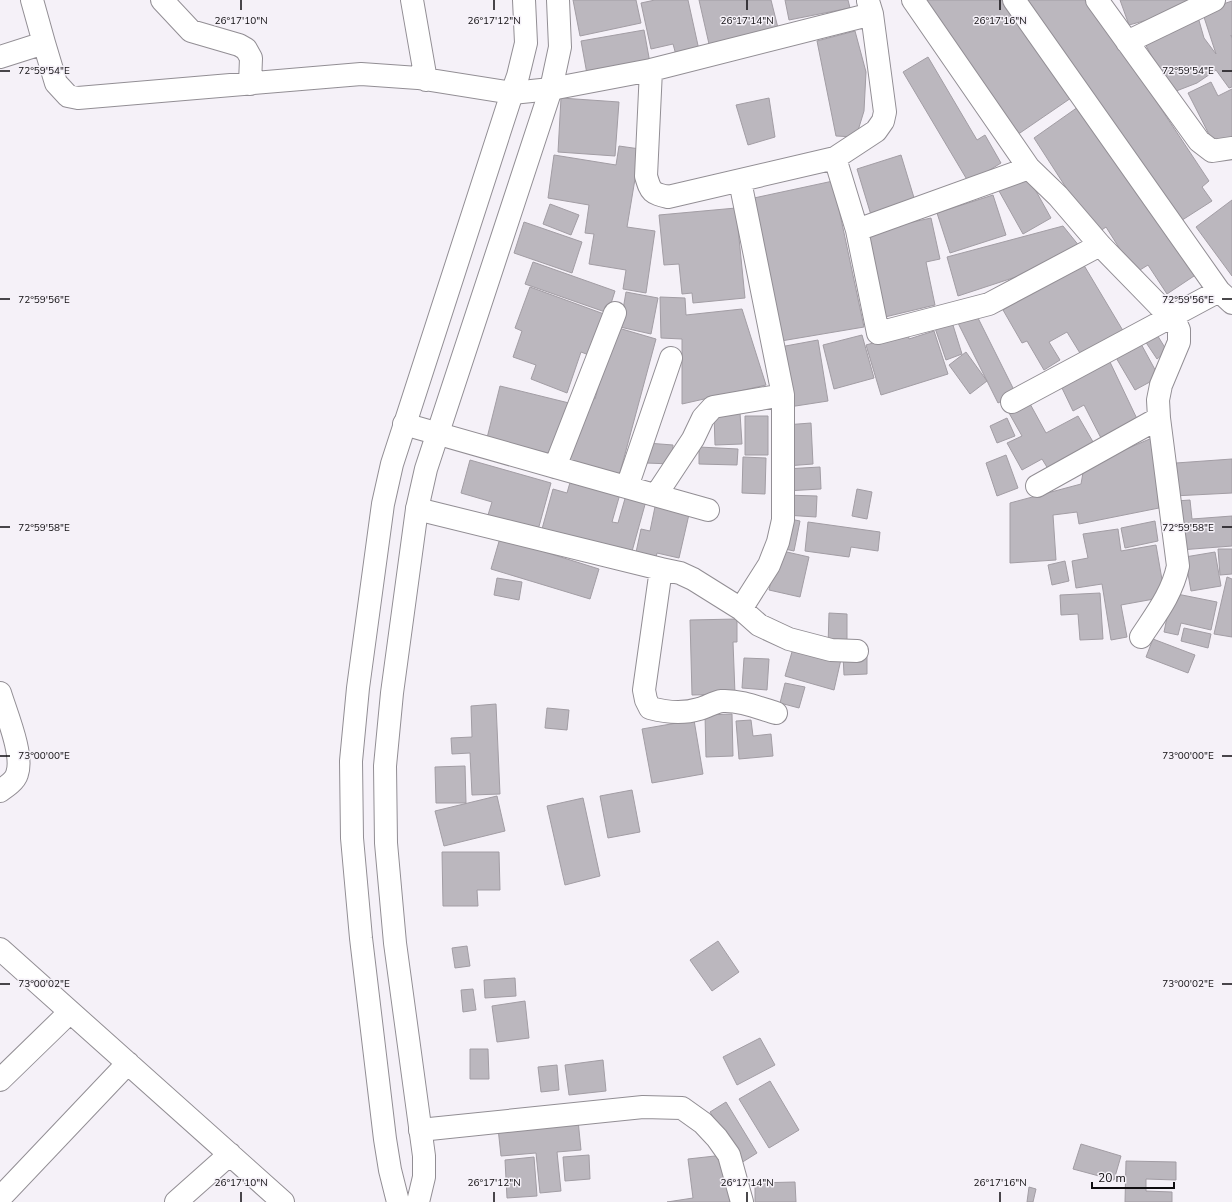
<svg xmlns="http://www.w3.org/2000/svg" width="1232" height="1202" viewBox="0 0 1232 1202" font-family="'Nunito Sans',sans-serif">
	<rect width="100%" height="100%" fill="#f5f1f8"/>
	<path fill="#bbb7be" stroke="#a29da4" d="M573,0H636L641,23L580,36Z
		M655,0H688L699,50L676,55L673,44L651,49L641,3Z
		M699,0H771L778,28L709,44Z
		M785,0H848L850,8L789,20Z
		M926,0H1005L1071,98L1017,135Z
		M1028,0H1089L1209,181L1202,187L1212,201L1176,224Z
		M1120,0H1196L1191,8L1129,25Z
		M1232,1V37L1231,35L1232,39V87L1229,88L1216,70L1197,83L1171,93L1141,36L1198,17L1204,38L1216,54L1202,11Z
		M644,30L650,63L587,74L581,41Z
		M855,31L866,72L864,111L856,137L836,136L817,41Z
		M928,57L977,140L985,135L1001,163L969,183L903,72Z
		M1211,82L1218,96L1232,89V140L1216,148L1188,93Z
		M561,98L619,102L615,156L558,152Z
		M769,98L775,137L748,145L736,105Z
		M1078,107L1197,274L1167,294L1148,265L1135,273L1106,227L1096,234L1034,138Z
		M619,146L640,149L627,227L655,231L646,293L623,289L626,270L589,264L594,234L585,233L589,205L548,198L554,155L616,165Z
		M901,155L915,201L871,215L857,169Z
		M1027,175L1051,218L1023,234L999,191Z
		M833,181L864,327L781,341L754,198Z
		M993,195L1006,235L950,253L937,213Z
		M1232,200V276L1196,227Z
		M550,204L579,215L571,235L543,224Z
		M736,208L745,298L693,303L692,293L682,294L679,264L664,265L659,215Z
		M931,218L940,259L926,262L935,305L885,317L867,232Z
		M524,222L582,242L572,273L514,253Z
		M1063,226L1080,247L1031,272L958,296L947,257Z
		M533,262L615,291L608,313L525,284Z
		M1082,262L1125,334L1083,358L1067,332L1049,342L1060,360L1044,370L1027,341L1022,343L1003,310Z
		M530,287L604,314L589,355L581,352L567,393L531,379L536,365L513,357L522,331L515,328Z
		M626,292L658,298L651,334L620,327Z
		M660,297L685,298L686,315L742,309L766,385L682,404V339L661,338Z
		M976,314L1016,394L998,403L958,323Z
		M952,322L962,354L946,360L935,328Z
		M615,327L656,339L618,480L567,466L580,420L585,421L591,397L595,399Z
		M934,331L948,374L881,395L866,345L908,333L909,339Z
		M1156,333L1167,351L1157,359L1145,341Z
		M862,335L874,378L834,389L823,345Z
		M818,340L828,401L789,407L780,347Z
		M1140,342L1159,377L1135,390L1115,356Z
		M966,352L987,381L970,394L949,365Z
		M1109,360L1139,423L1102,440L1084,405L1073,411L1061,386Z
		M500,386L569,403L556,455L487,438Z
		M1029,402L1046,433L1078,416L1096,447L1050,472L1042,459L1022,470L1007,443L1022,436L1009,413Z
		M740,413L742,444L715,445L714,414Z
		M745,416H768V455H745Z
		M1007,418L1015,436L997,443L990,426Z
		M811,423L813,464L786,466L785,425Z
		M1152,438L1159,508L1079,524L1077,512L1053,515L1056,560L1010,563V503L1081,484L1084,467Z
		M647,443L673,445L672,464L646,463Z
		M699,447L738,449L737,465L699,464Z
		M1006,455L1018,488L997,496L986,463Z
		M743,457L766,458L765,494L742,493Z
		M1232,459V493L1173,496L1176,463Z
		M470,460L551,483L538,530L488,515L492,502L461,493Z
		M820,467L821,489L785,491V469Z
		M573,472L622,487L612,522L618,523L626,495L646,501L631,555L542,529L553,489L567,493Z
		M857,489L872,492L867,519L852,516Z
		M785,495L817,496L816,517L785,515Z
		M1190,500L1192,519L1232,516V546L1180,550L1176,501Z
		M656,502L690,510L679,558L657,553L655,562L635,557L641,529L650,531Z
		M785,518L800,521L794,551L780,548Z
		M1155,521L1158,541L1125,548L1121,528Z
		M808,522L880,532L878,551L851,547L849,557L805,551Z
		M1118,529L1121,551L1156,545L1165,597L1121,605L1127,637L1111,640L1102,584L1076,588L1072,561L1088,558L1083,534Z
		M500,538L599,569L590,599L491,569Z
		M1218,549H1232V574L1220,575Z
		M778,550L809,557L800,597L769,590Z
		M1215,552L1221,586L1191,591L1185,557Z
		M1065,561L1069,581L1052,585L1048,565Z
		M1227,577L1232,579V637L1214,634Z
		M497,578L522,582L519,600L494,595Z
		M1100,593L1103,639L1080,640L1078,614L1061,615L1060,595Z
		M1172,593L1217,602L1211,630L1181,623L1178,635L1164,632Z
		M829,613L847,614V646H828Z
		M737,619V642H733L735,694L692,695L690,620Z
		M1184,628L1211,634L1208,648L1181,641Z
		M1153,639L1195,655L1188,673L1146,657Z
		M794,645L842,655L834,690L785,676Z
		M867,654V674L844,675L843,655Z
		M744,658L769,659L767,690L742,688Z
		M785,683L805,687L799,708L780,703Z
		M496,704L500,794L472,795L470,753L452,754L451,738L472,737L471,706Z
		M547,708L569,710L567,730L545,728Z
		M732,714L733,756L706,757L705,715Z
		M694,720L703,774L652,783L642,729Z
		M751,720L753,736L771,734L773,756L739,759L736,721Z
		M465,766L466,803H436L435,767Z
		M632,790L640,832L608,838L600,796Z
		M497,796L505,831L444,846L435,811Z
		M583,798L600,876L565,885L547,806Z
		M442,852H499L500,890H477L478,906H443Z
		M718,941L739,972L712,991L690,960Z
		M467,946L470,966L455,968L452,948Z
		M515,978L516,996L485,998L484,980Z
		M473,989L476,1010L463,1012L461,990Z
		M525,1001L529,1038L497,1042L492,1006Z
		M760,1038L775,1065L737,1085L723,1057Z
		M470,1049H488L489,1079H470Z
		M603,1060L606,1091L569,1095L565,1065Z
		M557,1065L559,1090L541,1092L538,1067Z
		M770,1081L799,1130L769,1148L739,1099Z
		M726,1102L757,1153L741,1163L710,1112Z
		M578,1120L581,1150L557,1152L561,1191L540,1193L536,1153L501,1156L498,1128Z
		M1081,1144L1121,1156L1114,1180L1073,1169Z
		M589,1155L590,1179L565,1181L563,1157Z
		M724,1155L730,1202H667L693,1198L688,1159Z
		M534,1157L537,1196L507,1198L505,1160Z
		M1126,1161L1176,1162V1180L1146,1179V1191L1172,1192V1202H1125Z
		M795,1182L796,1202H755V1183Z
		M1029,1187L1036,1189L1033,1202H1027Z"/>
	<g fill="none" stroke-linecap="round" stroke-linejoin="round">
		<defs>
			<path id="street" d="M32,0L44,43L56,83L68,96L78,98L361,74L418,78L512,93L551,89L651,70L872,14
				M162,0L191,31L239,45L246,49L251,58L250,84
				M412,0L426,80
				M913,0L1029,168L1058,196L1100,245L1176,323L1179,330V342L1161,385L1158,400L1159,418L1178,566C1172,594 1156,614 1141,637
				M1014,0L1219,291L1232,303
				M1097,0L1199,141L1212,151L1232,148
				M1127,42L1214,0
				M0,57L44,43
				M651,70L646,176C651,193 652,193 668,197L835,158L876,131L883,121L885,112L872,14L868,1
				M835,158L857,230L878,333L989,304L1100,245
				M740,181L783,395V520L778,542L769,565L741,609
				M857,230L1029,168
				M1012,402L1219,291
				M404,424L555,467L708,510
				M555,467L615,313
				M1037,486L1159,418
				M627,487L671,358
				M656,495L693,439L703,418L713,407L783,395
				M417,509L661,569L644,690L646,700L650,708C665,712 683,714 699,709C707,707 714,702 722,701C740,700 759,708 776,713
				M661,569L680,573L693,579L741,609L759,625L789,639L831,650L857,651
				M0,693C6,713 24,755 17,774C15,781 6,787 0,791
				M0,949L283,1202
				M0,1080L70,1012
				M420,1130L643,1107L682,1108L703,1123L717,1138L729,1155L742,1202
				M0,1198L128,1063
				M176,1202L230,1154"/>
			<path id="secondary" d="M398,1202L390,1170L385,1139L361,938L352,838L351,761L358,688L383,504L392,464L512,93L518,76L526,43L524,0
				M418,1202L424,1177V1156L395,943L386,843L385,766L392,693L417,509L426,469L551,89L560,47L558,0"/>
		</defs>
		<use href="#street" stroke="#928e94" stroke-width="24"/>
		<use href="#secondary" stroke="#928e94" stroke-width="24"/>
		<use href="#street" stroke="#fff" stroke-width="22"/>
		<use href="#secondary" stroke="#fff" stroke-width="22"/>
	</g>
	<path fill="none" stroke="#0f0d10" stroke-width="1.5" d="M241,0V10M494,0V10M747,0V10M1000,0V10M0,71H10M1222,71H1232M0,299H10M1222,299H1232M0,527H10M1222,527H1232M0,756H10M1222,756H1232M0,984H10M1222,984H1232M241,1192V1202M494,1192V1202M747,1192V1202M1000,1192V1202"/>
	<g font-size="10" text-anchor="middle" fill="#0f0d10" stroke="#f5f1f8" stroke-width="3" stroke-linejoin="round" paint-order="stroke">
		<text x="241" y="24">26°17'10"N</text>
		<text x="494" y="24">26°17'12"N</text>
		<text x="747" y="24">26°17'14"N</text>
		<text x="1000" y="24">26°17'16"N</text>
		<text x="1188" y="74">72°59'54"E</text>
		<text x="44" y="74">72°59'54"E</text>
		<text x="1188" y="303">72°59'56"E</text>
		<text x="44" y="303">72°59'56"E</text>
		<text x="1188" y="531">72°59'58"E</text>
		<text x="44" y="531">72°59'58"E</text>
		<text x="1188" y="759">73°00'00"E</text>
		<text x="44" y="759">73°00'00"E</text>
		<text x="1188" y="987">73°00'02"E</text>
		<text x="44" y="987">73°00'02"E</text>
		<text x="241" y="1186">26°17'10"N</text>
		<text x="494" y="1186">26°17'12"N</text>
		<text x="747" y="1186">26°17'14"N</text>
		<text x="1000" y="1186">26°17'16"N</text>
	</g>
	<path d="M1092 1182v6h82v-6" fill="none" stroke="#0f0d10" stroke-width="2"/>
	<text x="1098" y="1182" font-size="12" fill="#0f0d10" stroke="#f5f1f8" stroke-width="3" paint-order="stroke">20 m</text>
</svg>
